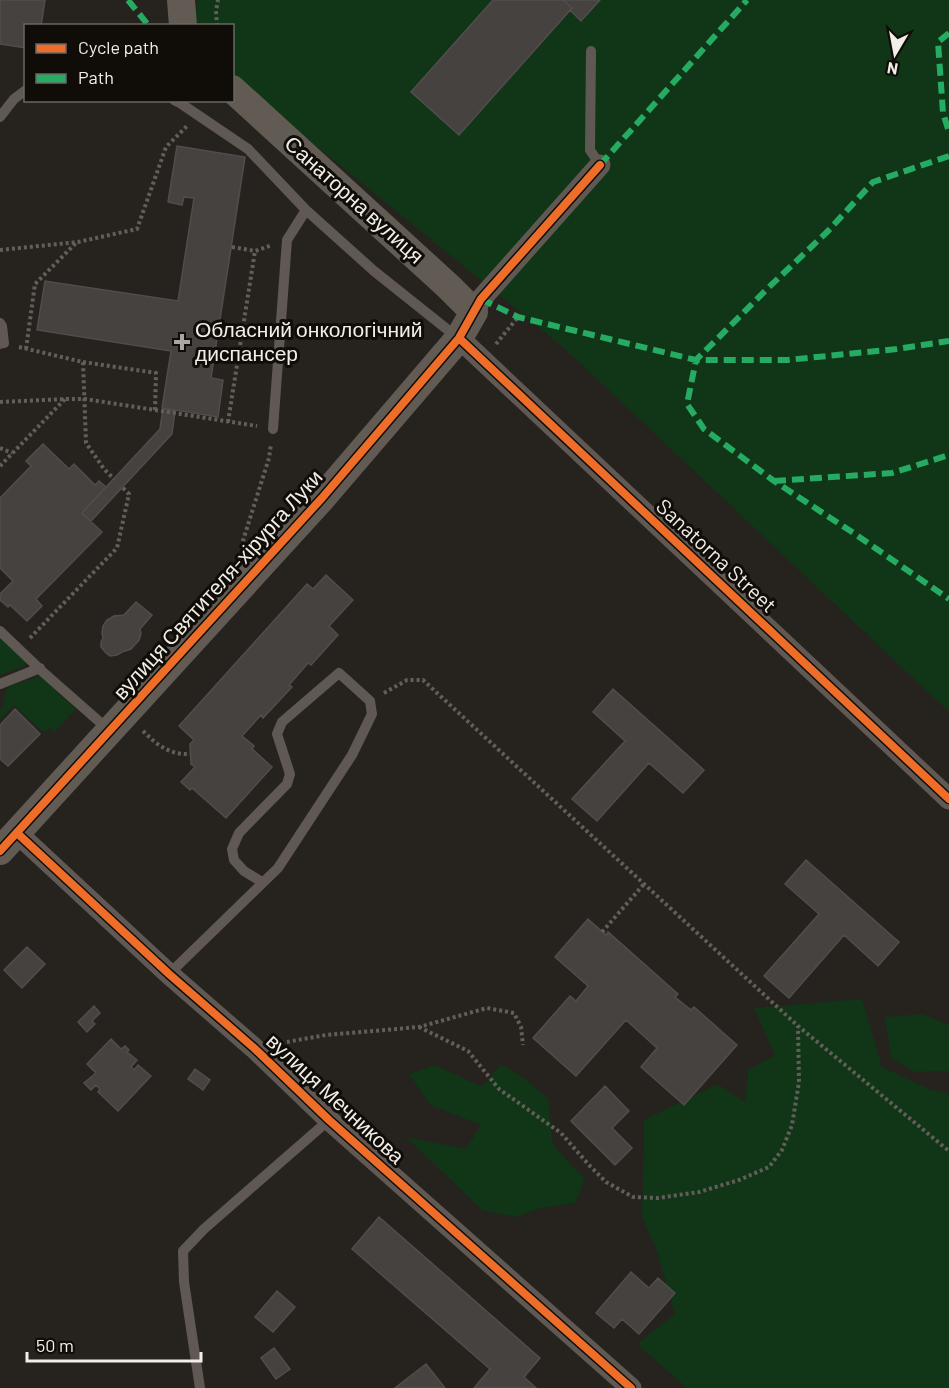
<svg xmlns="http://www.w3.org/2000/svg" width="949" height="1388" viewBox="0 0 949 1388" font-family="Barlow,sans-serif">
	<rect width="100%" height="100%" fill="#26231e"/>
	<path fill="#103517" d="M198,0H949V712L564,348L233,78L232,26L196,25L195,15Z
		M0,637L26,662L24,666L0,675Z
		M40,676L76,709L54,732L50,727L44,733L14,705L0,719V709L2,708L7,689L9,686Z
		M862,999L882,1067L929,1089L949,1093V1388H687L637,1344L675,1314L657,1251L642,1216L644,1120L718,1084L745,1102L748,1070L775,1055L754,1008Z
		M922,1014L949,1025V1071L914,1072L891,1058L885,1017Z
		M501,1064L525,1079L548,1099L553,1145L585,1179L575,1203L541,1208L516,1217L482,1210L406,1137L466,1149L481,1125L430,1105L409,1074L435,1065L482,1087Z"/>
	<path fill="#454240" stroke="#514d4c" stroke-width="1.5" d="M0,0H45L41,26H26V48L0,44Z
		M493,0H563L572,8L459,135L411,92Z
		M563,0H600L581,21L570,10L572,8Z
		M177,146L245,157L211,378L223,380L218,417L162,408L171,351L37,330L45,281L178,301L194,198L184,197L182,205L168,202Z
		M163,408L175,411L172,434L91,521L82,513L160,429Z
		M43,444L69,469L74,464L95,485L99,481L106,487L82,513L102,532L36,599L42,606L27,621L10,605L8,607L0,600V594L13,581L0,568V498L31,466L26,461Z
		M326,575L353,600L329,626L338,635L311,665L308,663L289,685L292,687L263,718L261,715L242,736L254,746L252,749L272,767L226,818L192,788L190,790L181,782L195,767L191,764L190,744L194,740L179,726L307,584L313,589Z
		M136,602L152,615L140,629L141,634L139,640L131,649L122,652L117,655L110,656L106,653L101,647V642L103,638L102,633L103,626L107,620L114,616L124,615Z
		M613,689L704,770L683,793L649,763L597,821L572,799L625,741L593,712Z
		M15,709L40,734L8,766L0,759V725Z
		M806,860L899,942L878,966L844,935L789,998L764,976L819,914L785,884Z
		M588,919L606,935L608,932L678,994L675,997L691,1010L694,1007L737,1045L684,1105L641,1067L657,1048L626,1020L576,1076L533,1038L570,996L576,1001L588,986L555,957Z
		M27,947L45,964L22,988L4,970Z
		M94,1006L100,1013L92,1021L95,1024L87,1032L78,1022Z
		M111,1039L121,1049L125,1046L129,1050L127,1052L137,1060L131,1067L134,1070L138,1065L151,1076L118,1111L98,1092L100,1089L96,1085L91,1090L84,1083L96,1073L87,1064Z
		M195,1069L210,1080L203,1090L188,1079Z
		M605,1086L629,1111L612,1128L632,1148L615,1165L571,1121Z
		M379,1217L540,1358L524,1377L536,1388H474L490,1369L352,1249Z
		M631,1272L649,1288L658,1278L675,1293L639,1334L622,1319L614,1328L596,1313Z
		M277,1291L295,1307L273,1332L255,1317Z
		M274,1348L290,1369L276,1379L261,1358Z
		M426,1364L445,1388H395Z"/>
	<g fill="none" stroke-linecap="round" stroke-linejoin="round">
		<path stroke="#635e5a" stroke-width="4" stroke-dasharray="3 3" stroke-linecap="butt" d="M217,26L216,11L218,0
			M232,247L255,251L272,245
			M0,250L78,242L137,229L166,147L187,126
			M496,344L518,317
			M19,347L83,362L86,443L104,469L114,479
			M26,349L35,284L77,242
			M83,362L156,373L155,410
			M0,402L66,399H85L257,426
			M228,422L255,251
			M0,448L12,453
			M0,466L65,399
			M241,547L269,458L271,444
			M30,638L117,548L129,494L122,487
			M384,693L407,680H423L798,1026L949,1151
			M143,731C157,745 170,755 190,754
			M602,932L644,884
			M419,1027L468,1051L499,1089L561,1133L589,1165L606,1182L633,1197L658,1198L699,1192L739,1180L769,1167L782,1150L792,1125L799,1082L798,1026
			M281,1043L326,1035L419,1027L487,1008L514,1013L521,1027L523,1045"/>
		<path stroke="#605953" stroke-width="10" d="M591,51L590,150L600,165
			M174,100L180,103L248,149L306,210L374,271L458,338
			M0,117L14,99L26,90
			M0,323L2,326L4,343L0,344
			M273,429L287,240L306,210
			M0,631L44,673L110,731
			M0,684L40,668
			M169,974L278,868L352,755L372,714L370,701L339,673L282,722L277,734L290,774L287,784L239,833L232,849L234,860L244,871L262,882
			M200,1388L184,1282L183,1251L204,1229L329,1120"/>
		<path stroke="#605953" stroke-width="21" d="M474,312L481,299L600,165
			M459,338L949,799
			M17,833L169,974L254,1048L329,1120L631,1388"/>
		<path stroke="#625b54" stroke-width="28" d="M181,0L183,26
			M0,851L322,498L459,338L474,312L449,287L232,89"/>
		<path stroke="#26ab63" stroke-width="6" stroke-dasharray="12 6" stroke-linecap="butt" d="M128,0L149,26
			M949,33L938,42L943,113L949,132
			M949,156L873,182L828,231L767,289L696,360L687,404L704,429L774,481L855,534L949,599
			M600,165L747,0
			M481,299L518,317L696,360H787L897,349L949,341
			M774,481L892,473L949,455"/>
		<defs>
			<path id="cycleway" d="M459,338L949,799
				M17,833L169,974L254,1048L329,1120L631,1388
				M0,851L322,498L459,338L481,299L600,165"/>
		</defs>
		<use href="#cycleway" stroke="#100d09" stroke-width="11"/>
		<use href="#cycleway" stroke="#ee6e29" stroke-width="8"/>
	</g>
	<path fill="#aaa6a1" stroke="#100d09" stroke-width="2" d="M179 333h6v6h6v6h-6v6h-6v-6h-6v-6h6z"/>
	<g text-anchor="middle" stroke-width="6" stroke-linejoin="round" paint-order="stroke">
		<g font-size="21" fill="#f1ede7" stroke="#100d09">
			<text transform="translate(354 200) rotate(42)" y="7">Санаторна вулиця</text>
			<text transform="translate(716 556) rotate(43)" y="7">Sanatorna Street</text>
			<text transform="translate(218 585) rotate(-48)" y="7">вулиця Святителя-хірурга Луки</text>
			<text transform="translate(335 1099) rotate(43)" y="7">вулиця Мечникова</text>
		</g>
		<g font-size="21" fill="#f1ede7" stroke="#100d09" text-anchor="start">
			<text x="195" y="337">Обласний онкологічний<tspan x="195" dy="24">диспансер</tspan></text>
		</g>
	</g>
	<rect x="24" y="24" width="210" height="78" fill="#100d09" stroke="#6a6762" stroke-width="1.5"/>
	<rect x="36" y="44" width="30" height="9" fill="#ee6e29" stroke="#6a6762" stroke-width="1.5"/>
	<text x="78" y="54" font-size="18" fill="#f1ede7">Cycle path</text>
	<rect x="36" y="74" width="30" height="9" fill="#26ab63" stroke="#6a6762" stroke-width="1.5"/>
	<text x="78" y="84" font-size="18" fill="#f1ede7">Path</text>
	<g transform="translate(895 54) rotate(190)" stroke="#100d09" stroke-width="4.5" paint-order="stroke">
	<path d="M0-4.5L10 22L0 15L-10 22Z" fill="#f1ede7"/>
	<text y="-9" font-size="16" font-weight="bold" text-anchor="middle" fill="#f1ede7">N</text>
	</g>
	<path d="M27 1352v9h174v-9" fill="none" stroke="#f1ede7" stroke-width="3"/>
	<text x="36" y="1352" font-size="18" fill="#f1ede7" stroke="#100d09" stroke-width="4.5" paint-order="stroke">50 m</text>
</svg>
